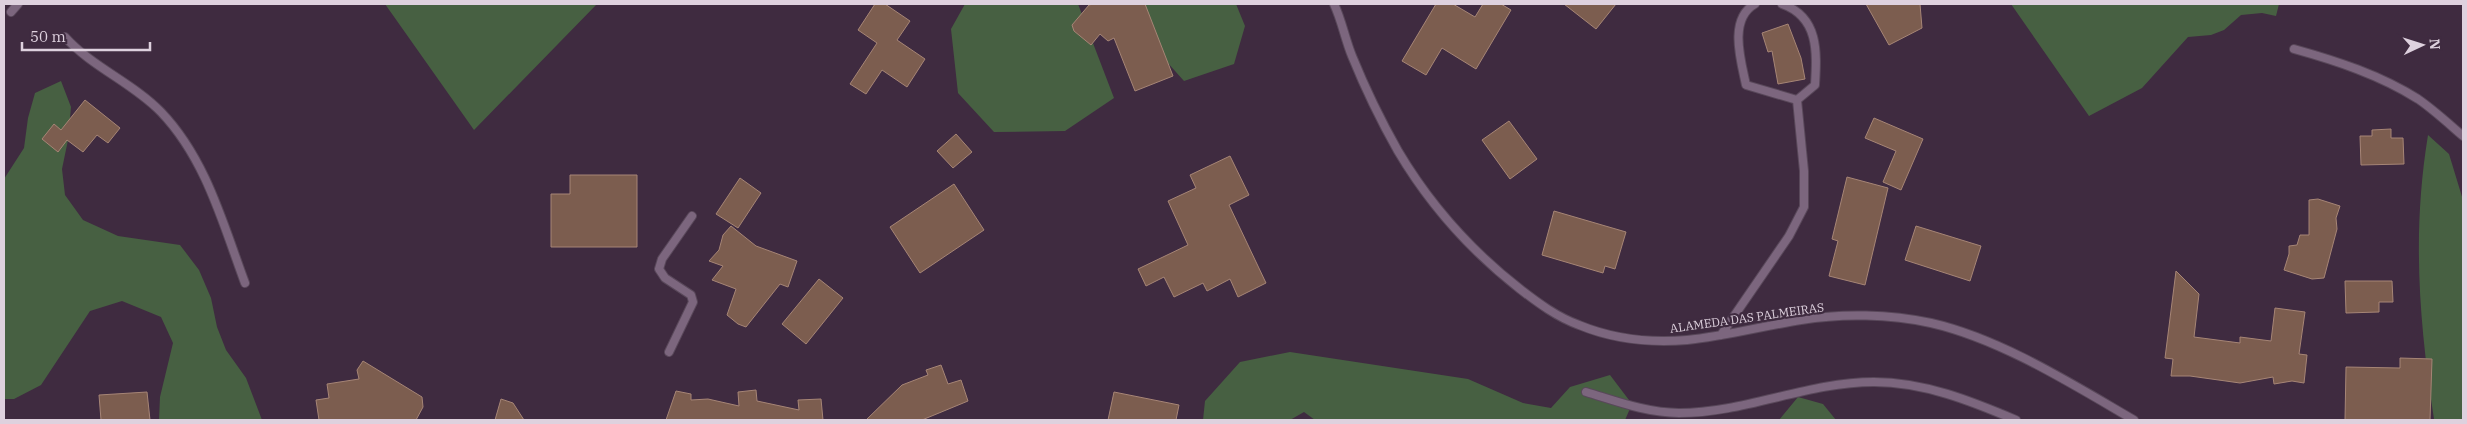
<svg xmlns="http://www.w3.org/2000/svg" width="2467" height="424" viewBox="0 0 2467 424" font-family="'IBM Plex Serif',serif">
	<rect width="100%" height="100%" fill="#3f2b40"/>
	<path fill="#476042" d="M385,4H597L474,130Z
		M965,4H1078L1114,98L1065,131L994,132L958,93L951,29Z
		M1131,4H1236L1245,26L1234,64L1184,81L1158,52Z
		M2011,4H2279L2276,16L2262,13L2241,15L2224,30L2211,35L2188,37L2142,88L2089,116Z
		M61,81L71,107L68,140L62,169L65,195L83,220L118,236L180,245L199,270L211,298L217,327L226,350L246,378L262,420H159L160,397L173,343L161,317L122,301L90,311L41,385L14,399H4V179L24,148L28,118L35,93Z
		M2428,135L2449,154L2463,200V420L2434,419C2419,321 2412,233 2428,135Z
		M1290,352L1468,379L1523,403L1551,408L1570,387L1610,375L1632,404L1625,420H1315L1304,412L1290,420H1203L1205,401L1240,362Z
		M1798,397L1823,404L1836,420H1779Z"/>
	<path fill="#7c5d4f" stroke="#a68576" d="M875,4H885L910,21L897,40L925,59L907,87L882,70L866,94L850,84L877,43L858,30Z
		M1093,4H1145L1173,76L1135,91L1114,38L1108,41L1100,34L1091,45L1074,31L1072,25L1089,5Z
		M1436,4H1453L1475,17L1483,4H1501L1511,10L1476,69L1442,48L1426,75L1402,61Z
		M1564,4H1616L1596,29Z
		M1866,4H1920L1922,28L1889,45Z
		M1788,24L1801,58L1805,79L1778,84L1772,51L1768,52L1762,33Z
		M85,100L120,128L108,143L97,135L83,152L67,140L58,152L42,139L54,124L61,130Z
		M1874,118L1923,139L1901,190L1883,182L1896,151L1865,138Z
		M1509,121L1537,159L1510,179L1482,140Z
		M2391,129V138H2403L2404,164L2361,165L2360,136H2372V130Z
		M956,134L972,152L953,168L937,151Z
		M1230,156L1249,195L1229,205L1266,283L1238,297L1230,279L1207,291L1203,283L1174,297L1164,277L1146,286L1138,269L1188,245L1168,201L1196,188L1190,175Z
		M570,175H637V247H551V194H570Z
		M1847,177L1888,188L1865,285L1829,276L1838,241L1832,239Z
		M740,178L761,193L738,228L716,214Z
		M954,184L984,230L920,273L890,227Z
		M2318,199L2340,206L2336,218L2337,229L2324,278L2312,279L2284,270L2289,254V246L2297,245L2300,235H2309V200Z
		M1554,211L1626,232L1615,269L1605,266L1603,273L1542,255Z
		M731,226L756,246L797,261L788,287L780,284L746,327L738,324L727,315L736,289L712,280L723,266L709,261L719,250L723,235Z
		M1916,226L1981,246L1970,281L1905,260Z
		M2176,271L2199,294L2194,337L2240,343V337L2271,341L2275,308L2305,312L2299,354L2307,355L2304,383L2292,381L2274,384L2273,377L2240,383L2190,376H2171L2173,359L2165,358Z
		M819,279L843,298L806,344L782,324Z
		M2345,281H2392L2393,302H2379V312L2346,313Z
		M2400,358L2432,359L2430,420H2345L2346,367L2400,368Z
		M363,361L422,397L423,407L416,420H319L316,400L329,398L327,384L359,379L357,370Z
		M941,365L948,384L961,380L968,401L922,420H866L902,385L928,375L926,370Z
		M756,390L757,401L799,410L798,400L821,399L823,420H666L676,391L691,394V400L708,399L739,406L738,392Z
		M147,392L150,420H101L99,395Z
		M1114,392L1179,405L1176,420H1108Z
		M501,399L513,403L524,420H495Z"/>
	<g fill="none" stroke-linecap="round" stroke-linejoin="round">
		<defs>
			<path id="service" d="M1334,4C1342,21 1345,39 1352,56C1365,88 1381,121 1398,151C1430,205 1470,250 1520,289C1538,303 1557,317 1579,325C1613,339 1651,343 1687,340C1726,336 1763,326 1801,320C1842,313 1890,314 1931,323C2001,339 2072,384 2134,420
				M1755,4C1728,19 1741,61 1746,85L1797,100L1815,85C1817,52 1819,17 1782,4
				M11,12L18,4
				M65,37C92,67 133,83 161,112C206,159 223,224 245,283
				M2294,49C2337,61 2380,75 2418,99C2434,110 2449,124 2463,136
				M1721,335L1789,236L1804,207V171L1797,100
				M669,352L693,302L691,295L665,278L659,269L662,259L692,216
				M1586,392C1616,401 1647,413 1679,413C1745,413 1807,382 1874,382C1924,382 1971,401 2016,420"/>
		</defs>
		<use href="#service" stroke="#59485a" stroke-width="10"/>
		<use href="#service" stroke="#7c667e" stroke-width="8"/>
	</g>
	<g text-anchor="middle" stroke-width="4.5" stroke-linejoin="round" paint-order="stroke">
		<g font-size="12" fill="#ded1de" stroke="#3f2b40">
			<text transform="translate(1747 318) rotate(-8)" y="4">ALAMEDA DAS PALMEIRAS</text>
		</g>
	</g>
	<rect width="2467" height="424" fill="none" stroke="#ded1de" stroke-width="10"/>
	<g transform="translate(2422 45) rotate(86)" stroke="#3f2b40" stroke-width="4" paint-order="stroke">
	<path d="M0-4L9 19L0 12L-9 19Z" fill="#ded1de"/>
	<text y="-8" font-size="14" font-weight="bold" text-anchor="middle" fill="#ded1de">N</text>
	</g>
	<path d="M22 42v8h128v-8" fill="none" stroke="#ded1de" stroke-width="2.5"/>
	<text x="30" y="42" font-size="15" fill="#ded1de" stroke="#3f2b40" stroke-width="4" paint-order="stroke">50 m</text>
</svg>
